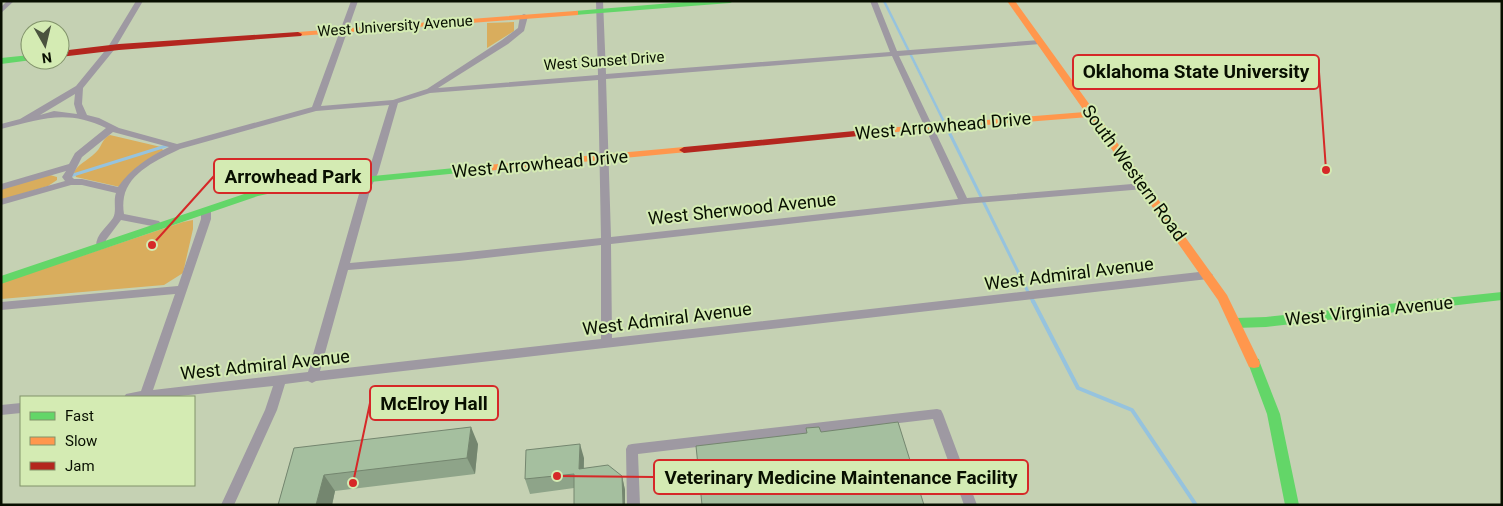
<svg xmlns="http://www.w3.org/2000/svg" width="1503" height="506" viewBox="0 0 1503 506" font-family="Roboto,sans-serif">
	<rect width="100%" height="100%" fill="#c5d1b3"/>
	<path fill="#d9ad5d" d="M514,22V31L487,48V23Z
		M110,135L161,147L164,152L120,187L76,177L74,172C80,162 91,159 98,150C102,145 103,138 110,135Z
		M50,175L57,177V180L48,186L1,200V189Z
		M193,220V229L183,273L164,285L1,299V283L183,222Z"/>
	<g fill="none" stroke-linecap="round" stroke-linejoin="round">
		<path stroke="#96c3de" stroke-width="2.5" d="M884,1L951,136"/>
		<path stroke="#96c3de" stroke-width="3" d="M950,134L1033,302
			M70,176L169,145"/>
		<path stroke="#96c3de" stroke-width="4" d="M1033,301L1078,388L1132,410L1196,505"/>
		<path fill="#9e99a2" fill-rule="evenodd" d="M7,1H14L1,13V7Z
			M136,1H143L114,50L83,88L82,104L87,115L99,118L119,128L177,144L312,107L351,1H358L321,106L393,100L427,89L502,40L518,28L520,16L524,14L528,16L524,31L508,44L438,88L598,75L596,1H603L606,74L890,52L870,1H877L897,51L1040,40L1044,42L1040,44L899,56L967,198L1144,183L1149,186L1144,189L964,204L611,244L612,338L1208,271L1213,275L1208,279L316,381L312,383L308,381L285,384L277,410L234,505H221L265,410L273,386L170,397H124L126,394L141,391L175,294L1,310V302L178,286L201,219V211L206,208L211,211V219L153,390L308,372L361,187L368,173L389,105L316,111L180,149C159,159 129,172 124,197C123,203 123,208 124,214L159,221L163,227L161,229H155L152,226L121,220L106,240L105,248L101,249L96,246C96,234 107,227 113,218C117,211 113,201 116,193L82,185H71L1,205V199L65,181L62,177L66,171L1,190V184L69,164L75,153L106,128C67,109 41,119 1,129V124L20,119L76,86L108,47ZM892,56L958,199L611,237L606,79ZM598,80L601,238L459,253L350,263L371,187L378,173L398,103L430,93ZM75,94L74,104L77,114L54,111L40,115ZM113,132L169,147C149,157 131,168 118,187L82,179H74L72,177L82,157ZM601,245V339L320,371L348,270L459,261Z
			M21,403V413L1,415V405Z
			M937,409L941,410L943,414L977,505H964L933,419L638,454L640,505H627L626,449L628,445L632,444Z"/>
		<path fill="#63d668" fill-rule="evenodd" d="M696,1H734L730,3L575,15L571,13L575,11Z
			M30,55V60H32L1,64V58Z
			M465,167L469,168L470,170L469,172L281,191L258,196L1,284V276L256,190L281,185Z
			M1502,292V300L1266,327L1236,328L1232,326L1230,323L1232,320L1236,318L1266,317Z
			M1254,358L1259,359L1260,363L1280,414L1299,505H1285L1267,414L1248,363L1249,359Z"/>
		<path fill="#ff974d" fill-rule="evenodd" d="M1007,1H1015L1227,295L1260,363L1259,367L1254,368L1249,367L1218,300L1089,117L883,133L881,131L886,128L1085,112Z
			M575,11H578V15L298,36L294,34L298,32Z
			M684,147L687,148L689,150L687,152L465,173L460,170L465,167Z"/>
		<path fill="#b3261e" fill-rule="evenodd" d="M298,32L302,34L301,36L119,50L60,57V51L119,44Z
			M886,128L891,131L889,133L684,153L679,150L684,147Z"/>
	</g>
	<path fill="#8ea489" d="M478,444L475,474L335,491L332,505H278L294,448Z
		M584,458V468L622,476L625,490L574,488L530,494L525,479Z"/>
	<path fill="#74866f" d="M471,427L478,444L475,474L467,458Z
		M580,444L584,458L583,483L579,469Z
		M324,475L335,491L332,505H316Z
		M622,476L625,490V505H623Z"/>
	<path fill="#a5bf9f" stroke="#74866f" d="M898,422L924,505H702L696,446L807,433L806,428L819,427L821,432Z
		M471,427L467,458L324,475L316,505H278L294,448Z
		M580,444L579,469L608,465L622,476L623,505H574V474L525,479L526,450Z"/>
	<g text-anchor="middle" stroke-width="4" stroke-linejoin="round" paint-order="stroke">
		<g font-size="15" fill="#080f00" stroke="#d4ebb3">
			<text transform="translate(395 26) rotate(-4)" y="5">West University Avenue</text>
			<text transform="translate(604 61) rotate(-4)" y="5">West Sunset Drive</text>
		</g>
		<g font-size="18" fill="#080f00" stroke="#d4ebb3">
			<text transform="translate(943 126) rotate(-5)" y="6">West Arrowhead Drive</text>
			<text transform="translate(540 164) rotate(-5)" y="6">West Arrowhead Drive</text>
			<text transform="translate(1134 173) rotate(54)" y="6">South Western Road</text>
			<text transform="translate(742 209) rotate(-6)" y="6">West Sherwood Avenue</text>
			<text transform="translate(1069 274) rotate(-7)" y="6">West Admiral Avenue</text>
			<text transform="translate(1369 311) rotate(-6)" y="6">West Virginia Avenue</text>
			<text transform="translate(667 319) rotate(-7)" y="6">West Admiral Avenue</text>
			<text transform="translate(265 365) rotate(-6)" y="6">West Admiral Avenue</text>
		</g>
	</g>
	<path fill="none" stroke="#d62828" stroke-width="2" d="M1326 170L1319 72M152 245L214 176M353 483L370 403M557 476L654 477"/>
	<g fill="#d62828" stroke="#d4ebb3" stroke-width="2">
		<circle cx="1326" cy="170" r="5"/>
		<circle cx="152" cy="245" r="5"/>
		<circle cx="353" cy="483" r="5"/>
		<circle cx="557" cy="476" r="5"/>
	</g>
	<g fill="#d4ebb3" stroke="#d62828" stroke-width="2">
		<rect x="1073" y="55" width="246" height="34" rx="5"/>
		<rect x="214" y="159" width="157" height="34" rx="5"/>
		<rect x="370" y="386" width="128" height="34" rx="5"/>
		<rect x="654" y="460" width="374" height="34" rx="5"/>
	</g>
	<g font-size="19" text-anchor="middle" font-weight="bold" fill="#080f00">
		<text x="1196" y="78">Oklahoma State University</text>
		<text x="293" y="183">Arrowhead Park</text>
		<text x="434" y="410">McElroy Hall</text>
		<text x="841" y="484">Veterinary Medicine Maintenance Facility</text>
	</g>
	<rect width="1503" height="506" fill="none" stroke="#080f00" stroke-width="5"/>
	<rect x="20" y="396" width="175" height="90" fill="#d4ebb3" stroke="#82936b"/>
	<rect x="30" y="412" width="25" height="8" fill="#63d668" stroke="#82936b"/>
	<text x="65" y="421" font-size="15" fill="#080f00">Fast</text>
	<rect x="30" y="437" width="25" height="8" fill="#ff974d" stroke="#82936b"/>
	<text x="65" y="446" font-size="15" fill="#080f00">Slow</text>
	<rect x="30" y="462" width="25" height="8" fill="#b3261e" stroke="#82936b"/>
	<text x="65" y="471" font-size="15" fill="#080f00">Jam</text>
	<g transform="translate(45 45) rotate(172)"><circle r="24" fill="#d4ebb3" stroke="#82936b"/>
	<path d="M0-4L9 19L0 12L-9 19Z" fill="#4a533f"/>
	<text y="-8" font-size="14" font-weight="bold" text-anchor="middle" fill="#080f00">N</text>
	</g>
</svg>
